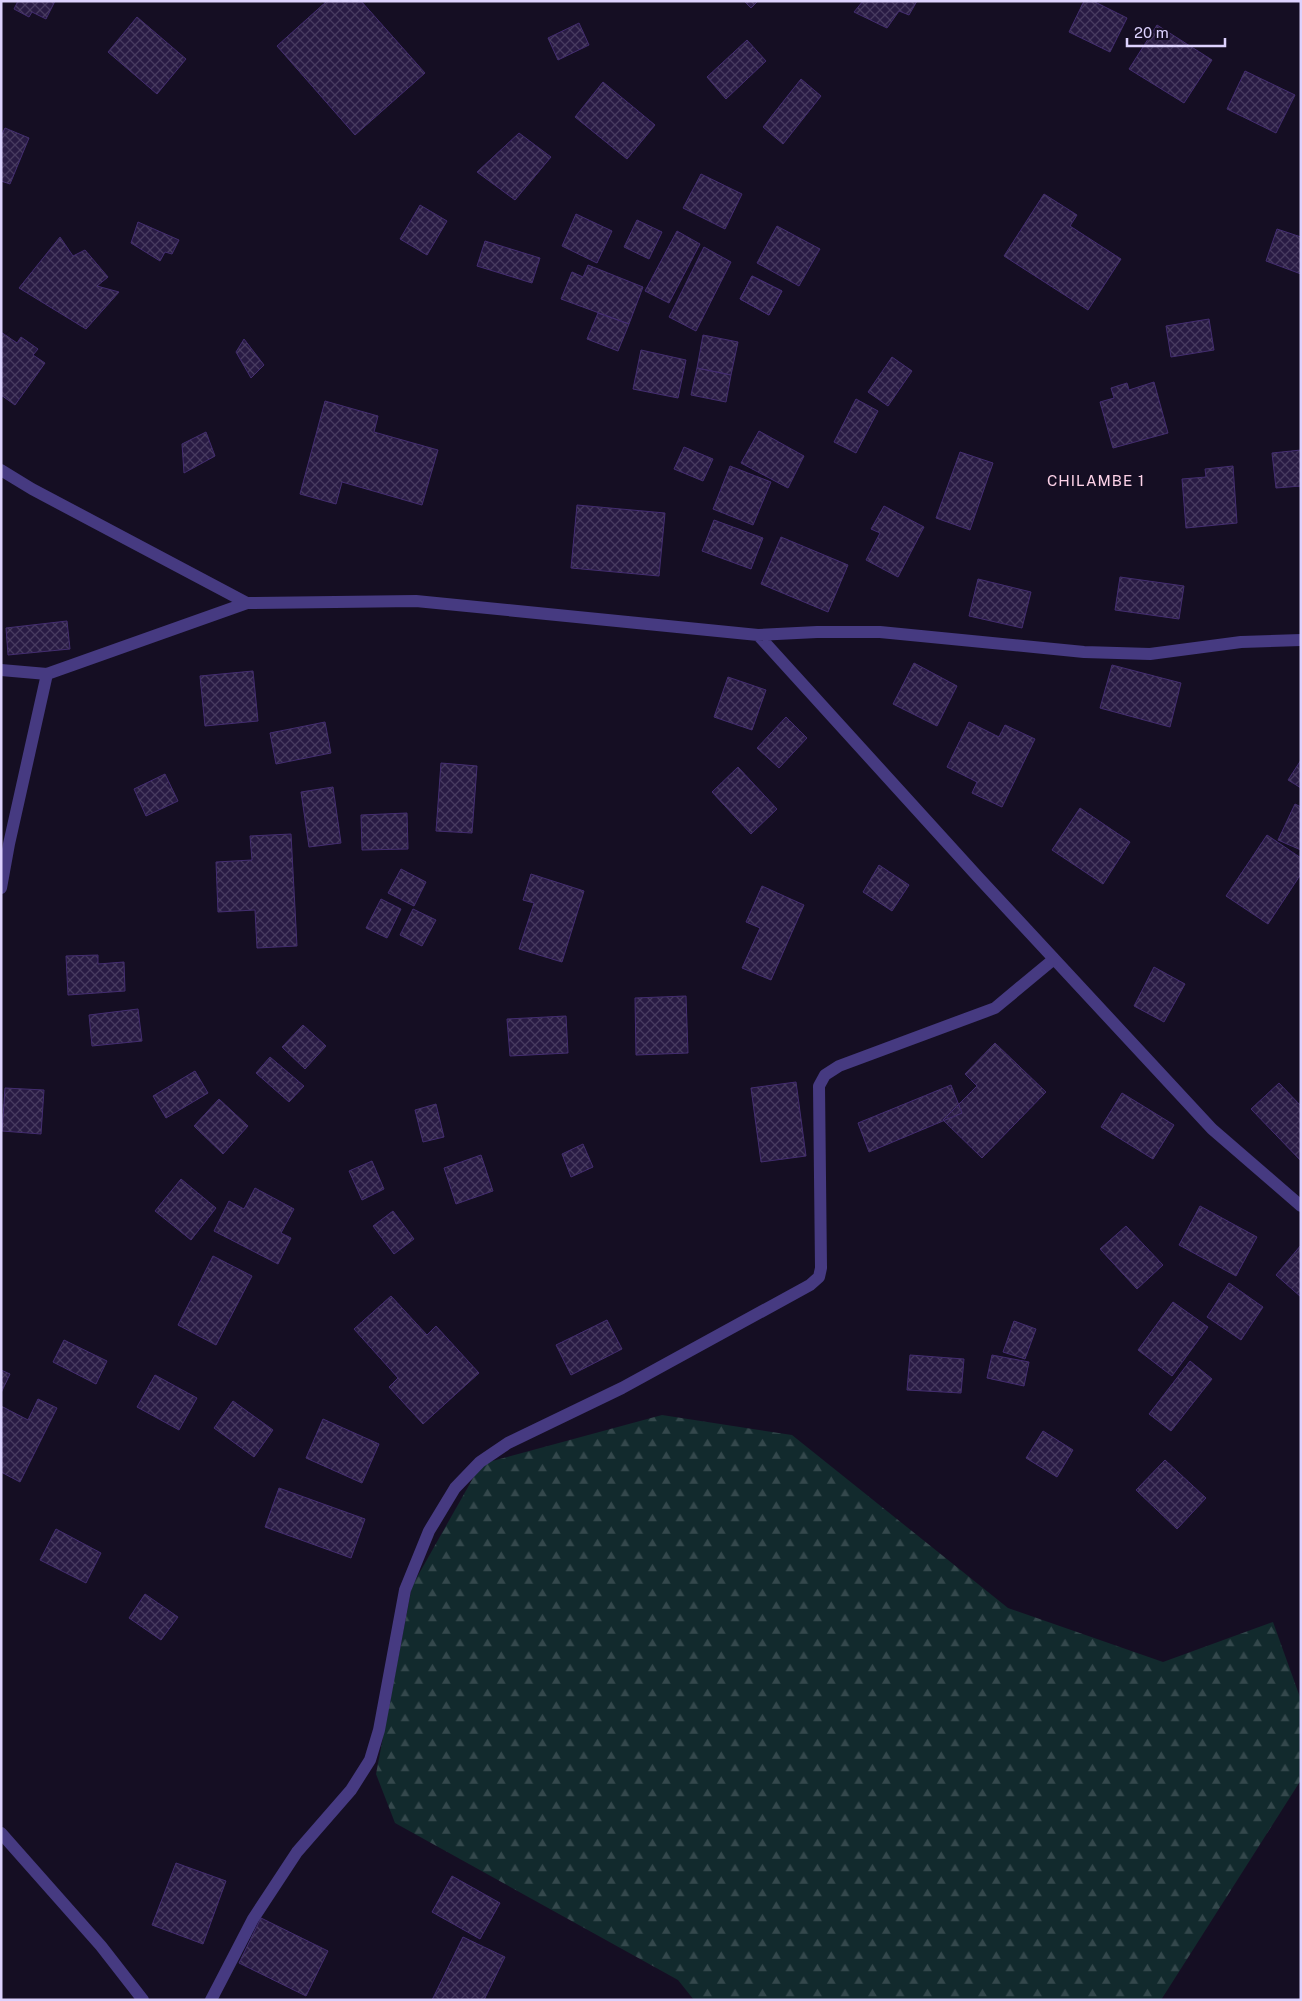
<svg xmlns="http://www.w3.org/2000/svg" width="1302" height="2001" viewBox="0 0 1302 2001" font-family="'Public Sans',sans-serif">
	<defs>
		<pattern id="forest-firs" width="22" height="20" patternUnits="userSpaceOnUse" patternTransform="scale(1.25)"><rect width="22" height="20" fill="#122a2d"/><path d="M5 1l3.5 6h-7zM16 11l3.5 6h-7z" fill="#34484c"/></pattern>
		<pattern id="building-cross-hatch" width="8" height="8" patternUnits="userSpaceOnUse" patternTransform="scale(1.25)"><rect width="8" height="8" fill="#291b44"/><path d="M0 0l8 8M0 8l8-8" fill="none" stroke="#483b60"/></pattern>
	</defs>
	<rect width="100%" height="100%" fill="#150e23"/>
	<path fill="url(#forest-firs)" d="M662,1415L792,1435L1008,1608L1163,1662L1273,1622L1301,1700V1780L1161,2000H694L678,1980L395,1823L376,1774L412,1586L481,1464Z"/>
	<path fill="url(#building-cross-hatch)" stroke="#432d6f" d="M18,1H55L46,19L32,12L29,17L14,9Z
		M327,1H361L425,73L355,135L277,46Z
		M744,1H758L751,8Z
		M863,1H917L909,15L899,11L887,28L854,12Z
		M1084,1H1093L1127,18L1110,52L1069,32Z
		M137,17L186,59L157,94L108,52Z
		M579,23L589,45L558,60L548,38Z
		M1157,25L1212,60L1184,103L1129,69Z
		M747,40L766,61L726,99L707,77Z
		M1245,71L1295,95L1276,133L1227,109Z
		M801,79L821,96L783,144L763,127Z
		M603,82L655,125L627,159L575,117Z
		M5,128L29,138L10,184L1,181V136Z
		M519,133L551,157L515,200L477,172Z
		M701,174L742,194L725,229L683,208Z
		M1044,194L1077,215L1070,226L1121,259L1088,310L1004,256Z
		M420,205L447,221L427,255L400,239Z
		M576,214L612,231L597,263L562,246Z
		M637,220L662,232L649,259L624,247Z
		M138,222L179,240L172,254L165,252L160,261L131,243Z
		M777,226L820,249L799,286L757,263Z
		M1277,229L1301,237V274L1266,261Z
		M677,231L700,244L669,303L645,291Z
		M60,237L73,256L85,250L108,277L97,286L119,292L86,329L19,288Z
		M485,241L540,258L532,283L477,266Z
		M704,247L731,262L696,331L669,317Z
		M588,265L643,287L629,324L561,299L572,272L583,277Z
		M752,276L782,291L769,315L740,299Z
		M752,276L782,291L769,315L740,299Z
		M598,313L629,324L618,351L587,339Z
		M1209,319L1214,350L1171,357L1166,326Z
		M1,332L17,343L21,337L38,349L33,355L45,363L15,405L1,395Z
		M703,335L738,342L731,375L697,368Z
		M244,339L264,365L251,378L236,352Z
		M641,350L686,360L678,398L633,389Z
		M892,357L912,371L888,406L868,392Z
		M697,368L731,375L726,402L691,395Z
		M1154,382L1168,433L1113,448L1100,402L1114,398L1111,388L1127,383L1129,390Z
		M856,399L878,411L856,453L834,442Z
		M325,401L378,416L374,432L438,450L422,505L342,482L336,504L300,494Z
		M759,431L804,456L788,488L741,463Z
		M206,432L215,456L184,473L182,444Z
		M684,447L713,459L703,481L674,469Z
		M1301,450V486L1276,488L1272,453Z
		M960,452L993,463L970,530L936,518Z
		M730,466L771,482L753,525L713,509Z
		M1233,466L1237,523L1186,528L1182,479L1206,477L1205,469Z
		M577,505L665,513L659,576L571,568Z
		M884,506L924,527L898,577L866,560L880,533L871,529Z
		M714,520L763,538L751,569L702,551Z
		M781,537L848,565L828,612L761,584Z
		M1120,577L1184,586L1179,619L1115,610Z
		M978,579L1031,592L1022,628L969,616Z
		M67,621L70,649L8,655L6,628Z
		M914,663L957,686L937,726L893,704Z
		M1112,665L1181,683L1170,727L1100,708Z
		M253,671L258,721L205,726L200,676Z
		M728,677L766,690L752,730L714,717Z
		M786,717L807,738L779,768L757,748Z
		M325,722L331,753L276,764L270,733Z
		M969,722L999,737L1005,725L1035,739L1002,807L972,793L977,782L947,767Z
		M1301,760V788L1288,780Z
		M441,763L477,766L472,833L436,831Z
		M738,767L777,809L751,834L712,792Z
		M165,774L178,801L146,816L134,789Z
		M333,787L341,843L309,847L301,792Z
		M1295,804L1301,807V850L1278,840Z
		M1080,808L1130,842L1103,884L1052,850Z
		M407,813L408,849L362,850L361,815Z
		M291,834L297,946L257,948L255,910L218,912L216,862L252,860L250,836Z
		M1267,835L1301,858V874L1268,924L1226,896Z
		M879,865L909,885L892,911L863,892Z
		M401,869L426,882L414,906L388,893Z
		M531,874L584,891L562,962L519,949L534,903L523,900Z
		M762,886L804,905L771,980L742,968L760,928L746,922Z
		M381,899L401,909L387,938L366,928Z
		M413,909L436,920L422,946L400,935Z
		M98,955V964L124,962L125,991L68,995L66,956Z
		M1154,967L1185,984L1164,1022L1134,1006Z
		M686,996L688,1053L636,1055L635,998Z
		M138,1009L142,1041L92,1046L89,1015Z
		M566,1016L568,1053L510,1056L507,1019Z
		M303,1025L326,1046L305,1069L282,1047Z
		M995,1043L1046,1092L982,1158L943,1120L977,1086L965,1074Z
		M270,1057L304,1086L289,1102L256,1073Z
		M195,1071L208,1093L166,1118L153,1096Z
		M796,1082L806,1156L761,1162L751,1088Z
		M1279,1083L1301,1106V1161L1251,1109Z
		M951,1085L962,1113L869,1152L858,1123Z
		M5,1088L44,1090L41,1134L2,1131Z
		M1122,1093L1174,1125L1153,1159L1101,1127Z
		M219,1099L248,1126L223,1154L194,1126Z
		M436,1104L444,1137L423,1142L415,1110Z
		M583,1144L593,1167L571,1177L562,1154Z
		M481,1155L493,1191L456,1204L444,1168Z
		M372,1161L384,1189L362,1200L349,1171Z
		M181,1179L216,1208L191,1240L155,1211Z
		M255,1188L294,1209L281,1233L291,1238L278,1264L214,1231L229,1201L244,1209Z
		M1200,1206L1257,1237L1236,1276L1179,1245Z
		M393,1211L414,1239L394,1254L373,1226Z
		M1126,1226L1163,1265L1137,1289L1100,1249Z
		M1301,1245V1297L1276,1275Z
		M213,1256L252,1276L216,1345L178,1325Z
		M1229,1283L1263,1307L1241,1340L1207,1317Z
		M391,1296L427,1335L436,1326L479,1373L423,1424L389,1387L398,1378L354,1329Z
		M1173,1302L1208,1327L1172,1376L1138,1350Z
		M607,1320L622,1349L571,1375L556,1345Z
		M1014,1321L1036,1329L1025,1359L1003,1352Z
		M64,1340L107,1361L96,1384L53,1362Z
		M910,1355L964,1359L961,1393L907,1390Z
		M992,1355L1029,1362L1024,1386L987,1378Z
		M1190,1361L1212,1379L1171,1431L1149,1414Z
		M1,1370L10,1374L1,1393Z
		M155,1375L197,1398L179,1430L137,1407Z
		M38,1399L57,1408L20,1482L1,1472V1406L28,1420Z
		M233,1401L273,1430L254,1457L214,1428Z
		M323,1419L379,1444L362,1483L306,1458Z
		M1043,1431L1073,1450L1057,1477L1026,1458Z
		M1165,1460L1206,1498L1177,1529L1136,1490Z
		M279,1488L365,1519L351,1558L265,1527Z
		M56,1529L101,1553L86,1583L40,1560Z
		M145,1594L178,1617L161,1640L129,1618Z
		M176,1863L226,1881L203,1944L152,1925Z
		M452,1876L500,1903L480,1939L432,1912Z
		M261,1918L328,1951L306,1996L239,1963Z
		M463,1937L505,1957L484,2000H432Z"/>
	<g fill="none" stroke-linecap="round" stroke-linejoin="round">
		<path stroke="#463a81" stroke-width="12" d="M1,470L32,489L247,603
			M758,635L978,877L1212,1129L1301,1206
			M1,670L47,674L247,603L416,601L758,635L817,632H880L1084,652L1150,654L1241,642L1301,640
			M1,888L9,844L47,674
			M1,1833L101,1946L143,2000
			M211,2000L253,1919L297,1852L351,1790L370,1760L379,1730L405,1590L429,1531L455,1488L480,1462L508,1443L622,1388L810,1285L819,1277L821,1268L819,1086L825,1075L839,1066L995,1008L1054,959"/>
	</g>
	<g text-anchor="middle" stroke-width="4" stroke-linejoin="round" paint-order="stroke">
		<g font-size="15" letter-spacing="1" fill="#fed3e9" stroke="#150e23">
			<text x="1096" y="486">CHILAMBE 1</text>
		</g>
	</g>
	<rect width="1302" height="2001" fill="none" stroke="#ddd2fe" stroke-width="5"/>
	<path d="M1127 38v8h98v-8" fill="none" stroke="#ddd2fe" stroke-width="2.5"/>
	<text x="1134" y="38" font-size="15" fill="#ddd2fe" stroke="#150e23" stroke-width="4" paint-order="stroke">20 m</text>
</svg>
